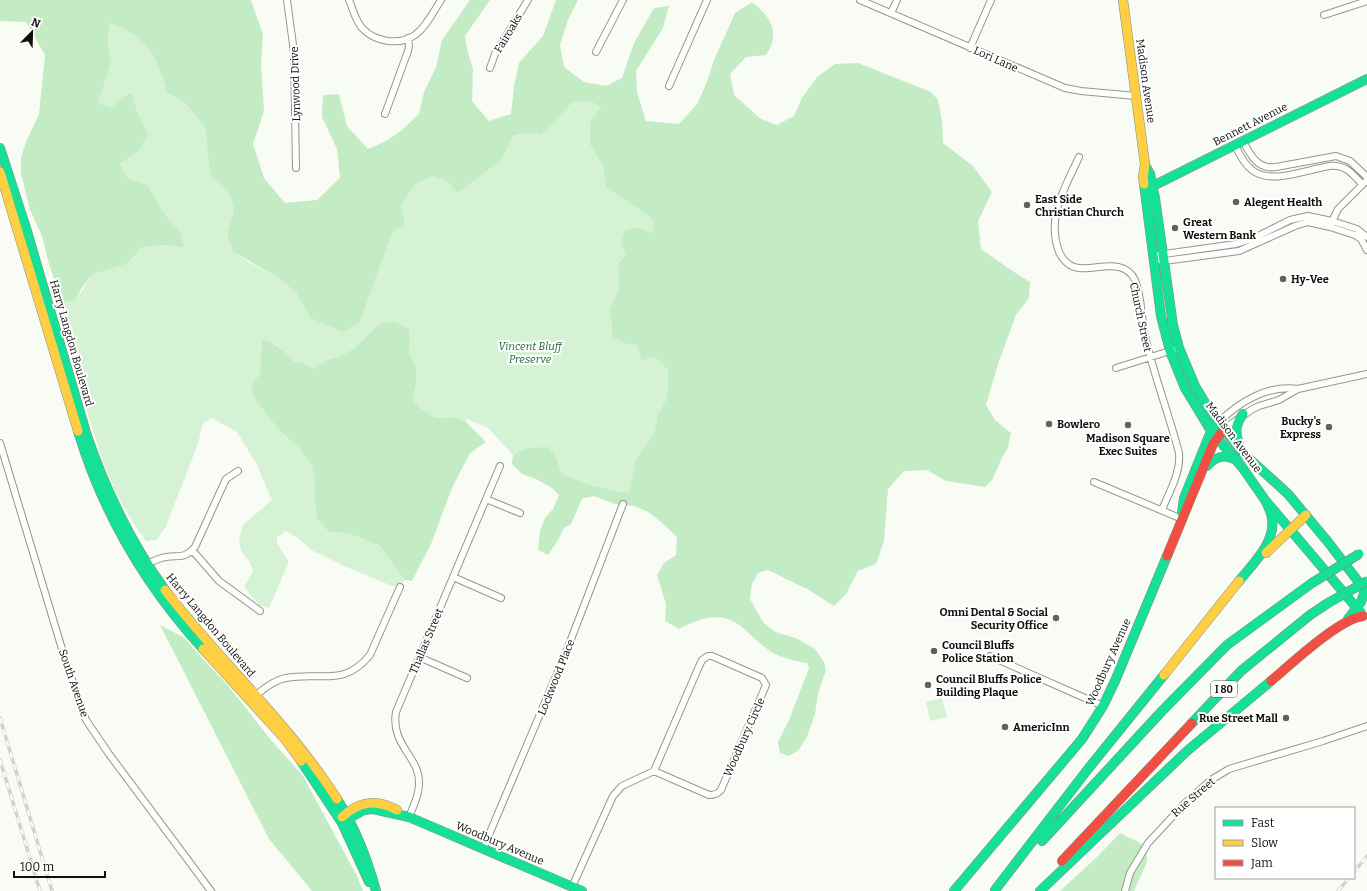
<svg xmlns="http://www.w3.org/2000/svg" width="1367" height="891" viewBox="0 0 1367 891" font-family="Bitter,serif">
	<rect width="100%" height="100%" fill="#f9fcf4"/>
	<path fill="#d5f3d4" d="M109,23C147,36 157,56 167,93L184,102L205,127L210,175L228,191L234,210L227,234L233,252L250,263L277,277L297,292L310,318L360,322L392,232L404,223L401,206L415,185L432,176L446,180L502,159L514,135L530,133L541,135L574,101H590L601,108L590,145L603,166L606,187C622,199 639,208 654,221L652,234L636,227L626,254L618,264L619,289L610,309L628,344L637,345L655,357L668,370L667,398L658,414L654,433L635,461L631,491L621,492L587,484L562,474L557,460L527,448L513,455L488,428L467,419L465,421L453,417L436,418L420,408L413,400C418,383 419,368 409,353L410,340L367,337L355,348L340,356L327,360L314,369L300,361L295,362L277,345L262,339L260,373L281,432L298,447L312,466L315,481V497L329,532L342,533L356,536L380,546L404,580L400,587L392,586L344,566L311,550L298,538L286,531L277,537V543L289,562L269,608L259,605L244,587L253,571L250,563L241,551L239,538L243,525L272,500L256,463L237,432L212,418L203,423L198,444L166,526L157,540L146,541L134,524L115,491L102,459L76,376L66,325L64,302L75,301L93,274L127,264L142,247L164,245L183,248L181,233L163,212L148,185L128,178L120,164L141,149L148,134L138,113L132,94L125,96L111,107L98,103L111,63L108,46Z
		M942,698L947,717L930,721L926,702Z"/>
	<path fill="#c3ecc5" d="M0,0H251L263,35L261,65L264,111L253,144L264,178L285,203L317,200L340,178L337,149L322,117L323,95L339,94L347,126L368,149L386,141L402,130L419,114L424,92L436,67L442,40L470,0H490L465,36L467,49L473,69L472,101L489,121L511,114L514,86L519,63L543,36L556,0H578L568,20L560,45L564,67L584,82L606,86L622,78L634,43L654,8L669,6L663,28L636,71L637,92L646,121L679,124L697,104L706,84L714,60L735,13L752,2C771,17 781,33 766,55L746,57L730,74L734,95L761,119L777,125L794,116L802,98L817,77L835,64L858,63L931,92L938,100L942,121L943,143L973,166L992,192L978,221L981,249L1011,270L1030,282L1029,298L1016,315L999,361L986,405L995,420L1011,433L1008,448L1002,458L992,480L985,487L946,481L927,470L904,471L888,489L884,541L876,564L858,571L846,594L834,606L809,590L768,570L758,573L752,584L750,599L763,622L775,632L796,638L815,649L824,662L826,670L818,694L815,714L807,737L798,751L788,756L780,753L778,742L789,720L809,668L807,663C795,661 782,658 771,652C761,645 752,636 743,628C722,610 700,618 679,629L665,621L666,604L657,575L664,563L676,555L677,537L661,522L648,512L634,506L615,504L594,496L582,499L571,524L564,528L558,540L548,555L538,550L540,531L545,518L553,509L559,495L552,488L536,479L522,474L512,464L513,455L527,448L549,447L557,460L562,474L587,484L621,492L630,491L635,461L654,433L658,414L667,398L668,370L655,357L642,360L637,345L628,344L613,338L610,309L619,289L618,264L626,254L621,244L624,231L636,227L652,233L654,221C639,208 622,199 606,187L603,166L590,145V122L601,108L590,101H574L541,135L530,133L514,135L502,159L458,193L446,180L432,176L415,185L401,206L405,223L392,233L360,322L343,332L310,318L296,292L277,277L233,252L227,234L234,210L228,191L210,175L205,127L184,102L167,93C157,56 147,36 109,23L108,46L111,63L98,103L111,107L125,96L132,93L138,113L148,134L141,149L120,164L128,178L148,185L163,212L181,233L184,248L164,245L142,247L127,264L93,274L81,289L75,301L64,302L57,288L48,261L42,236L30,210L21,174V157L26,142L39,114L45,55L26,22L0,21Z
		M395,322L409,329L410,340L409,353C420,369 417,382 413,400L420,408L436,418L453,417L465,421L486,442L470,453L452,488L431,544L412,581L404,580L380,546L356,536L342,533L329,532L317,518L315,497V481L312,466L298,447L281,432L257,402L251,388L260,373L262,339C276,342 285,353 295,362L300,361L314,369L327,360L340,356L355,348L380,323Z
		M160,625L183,637L229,687L271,740L303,776L357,876L363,891H312L269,839Z
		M1120,833L1146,846L1147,862L1134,891H1060L1098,856Z"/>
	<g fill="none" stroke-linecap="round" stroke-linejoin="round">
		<defs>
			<path id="street" d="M287,0L294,52L296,168
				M349,0C353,9 355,20 362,28C375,42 399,46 415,35C427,26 433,12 441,0
				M860,0L1065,88L1081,91L1136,96
				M891,13L897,0
				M1324,15L1367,1
				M970,48L991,0
				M596,52L623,0
				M490,68L495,54L528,0
				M669,86L707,0
				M385,114L408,51L409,46L408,38
				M1243,141C1250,155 1258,170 1276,167L1336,156L1350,161L1367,177
				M1235,145C1239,154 1244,164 1252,170C1269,184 1300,172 1320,168C1328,166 1336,164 1344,168C1351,171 1357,179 1362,184
				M1079,157C1065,188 1047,215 1058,249C1061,259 1069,267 1079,268C1097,270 1124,257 1135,280C1142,296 1141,319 1145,336C1154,376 1169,414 1179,453C1181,473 1169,492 1162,510
				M1331,224L1338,209L1365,182
				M1367,237L1357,229L1332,221L1308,216L1290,220L1252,239L1236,244L1157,255L1153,259L1164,261L1239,251L1295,226L1308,222L1330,227L1355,235L1361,239L1367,250
				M1116,368L1173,350
				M1219,422C1239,402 1269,384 1298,389L1367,374
				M1224,429L1251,410L1259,406L1279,400L1298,389
				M0,443L62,649L81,707L86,720L109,754L211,891
				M1094,482L1182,519
				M486,499L520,513
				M192,550L219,581L260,611
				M145,565C151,562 159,558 166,557C181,555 184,559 195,547L226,479L238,471
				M453,577L501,598
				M708,656H712L762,678L766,685L721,790C718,794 715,795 709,795L654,771L697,671L702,660Z
				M990,656L1103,706
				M419,657L467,678
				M254,697C263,689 274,680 286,678C321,671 343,688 370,655L400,587
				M409,817C413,807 419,796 419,784C421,758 390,745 396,712L500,466
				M483,849L565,655L623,504
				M572,887L613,796L622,786L654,771
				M1125,891L1130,873L1148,843L1186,802L1211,780L1229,769L1323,741L1367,726"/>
			<path id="fast" d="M0,148L26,228L87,436C106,491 131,543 165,590
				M1145,165L1150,174L1155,198L1173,325L1179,348L1195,386L1213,416L1243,453L1288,494L1328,542L1364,589
				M1144,184L1161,316L1170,351L1185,388L1211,431L1242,467L1265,500L1361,613
				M1148,187L1153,186L1367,79
				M78,431C103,514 145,585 203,649
				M1239,444C1235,432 1235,425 1243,414
				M1207,466C1215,457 1223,454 1234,459
				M1182,513L1184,498L1211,431L1214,428
				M1239,581C1253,564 1276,542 1272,518C1271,511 1268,506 1265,500
				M1348,619L1361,602L1365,590
				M1192,723L1241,671L1310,615L1328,603
				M301,761L342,823L369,882
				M337,799C355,827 367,858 376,891
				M343,819H348L364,810L373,809L409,817L582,891
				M1042,841L1162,711L1227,645L1312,583
				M995,890L1088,769L1164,675
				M954,891L1082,739L1103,706L1115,681L1167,556
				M1040,891L1187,751L1271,681"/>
			<path id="slow" d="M1123,0L1145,164L1143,177L1144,184
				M0,172L78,431
				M1266,553L1306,515
				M165,590C220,662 288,722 337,799
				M203,649L285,739L301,761
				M1164,675L1239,581
				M342,817C360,801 375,799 397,810"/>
			<path id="jam" d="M1167,556L1213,444L1224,429
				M1271,681C1291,664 1339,619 1363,616
				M1062,861L1192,723"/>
		</defs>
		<use href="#street" stroke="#949692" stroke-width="8"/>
		<use href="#fast" stroke="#8b8c89" stroke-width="10"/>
		<use href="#slow" stroke="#8b8c89" stroke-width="10"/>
		<use href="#jam" stroke="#8b8c89" stroke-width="10"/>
		<use href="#street" stroke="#fefffd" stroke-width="6"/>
		<use href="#fast" stroke="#16e098" stroke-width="9"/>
		<use href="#slow" stroke="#ffcf43" stroke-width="9"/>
		<use href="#jam" stroke="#f24e42" stroke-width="9"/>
		<defs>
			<path id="rail" d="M0,718L52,891
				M0,760L40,891
				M1354,872L1367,856
				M1338,891L1349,878"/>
		</defs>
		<use href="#rail" stroke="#d9cfc4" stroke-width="3.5"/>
		<use href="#rail" stroke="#fff" stroke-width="2" stroke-dasharray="6" stroke-linecap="butt"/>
		<defs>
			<path id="fast-bridge" d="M1312,583L1359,554
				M1328,603L1367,581"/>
		</defs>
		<use href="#fast-bridge" stroke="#82837f" stroke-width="10" stroke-linecap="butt"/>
		<use href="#fast-bridge" stroke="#16e098" stroke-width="9"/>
	</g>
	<g fill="#61625f" stroke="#fff" stroke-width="1.5">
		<circle cx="1236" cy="202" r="4"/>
		<circle cx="1027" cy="205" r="4"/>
		<circle cx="1175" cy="228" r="4"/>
		<circle cx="1283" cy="279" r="4"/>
		<circle cx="1049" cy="424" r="4"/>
		<circle cx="1128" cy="425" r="4"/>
		<circle cx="1329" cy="427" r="4"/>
		<circle cx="1056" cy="618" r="4"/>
		<circle cx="934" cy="651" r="4"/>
		<circle cx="928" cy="685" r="4"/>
		<circle cx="1286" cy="718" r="4"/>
		<circle cx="1005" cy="727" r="4"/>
	</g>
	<g text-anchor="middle" stroke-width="4" stroke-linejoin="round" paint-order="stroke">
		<rect fill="#fff" stroke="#575757" stroke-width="1" x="1211" y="681" width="26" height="16" rx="3"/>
		<g font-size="10" font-weight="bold" fill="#0f0f0f">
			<text x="1224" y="693">I 80</text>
		</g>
		<g font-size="11" fill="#0f0f0f" stroke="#fff">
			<text transform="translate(508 33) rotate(-59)" y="4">Fairoaks</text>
			<text transform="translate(996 59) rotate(24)" y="4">Lori Lane</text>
			<text transform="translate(1146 81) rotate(82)" y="4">Madison Avenue</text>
			<text transform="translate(295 84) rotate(-92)" y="4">Lynwood Drive</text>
			<text transform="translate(1250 124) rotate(-27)" y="4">Bennett Avenue</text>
			<text transform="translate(1141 317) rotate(78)" y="4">Church Street</text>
			<text transform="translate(72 343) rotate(74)" y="4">Harry Langdon Boulevard</text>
			<text transform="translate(1234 437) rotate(53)" y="4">Madison Avenue</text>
			<text transform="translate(211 625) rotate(50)" y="4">Harry Langdon Boulevard</text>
			<text transform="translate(426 641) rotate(-67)" y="4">Thallas Street</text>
			<text transform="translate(1108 662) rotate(-66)" y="4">Woodbury Avenue</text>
			<text transform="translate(556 677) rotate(-68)" y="4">Lockwood Place</text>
			<text transform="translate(74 683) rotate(71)" y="4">South Avenue</text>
			<text transform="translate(744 737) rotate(-66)" y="4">Woodbury Circle</text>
			<text transform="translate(1193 797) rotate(-41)" y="4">Rue Street</text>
			<text transform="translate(500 843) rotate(23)" y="4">Woodbury Avenue</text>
		</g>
		<g font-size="11" font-weight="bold" fill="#0f0f0f" stroke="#fff" text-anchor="start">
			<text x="1035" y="203">East Side<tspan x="1035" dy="13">Christian Church</tspan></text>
			<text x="1244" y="206">Alegent Health</text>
			<text x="1183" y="226">Great<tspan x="1183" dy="13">Western Bank</tspan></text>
			<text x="1291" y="283">Hy-Vee</text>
			<text x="1321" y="425" text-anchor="end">Bucky's<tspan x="1321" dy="13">Express</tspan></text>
			<text x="1057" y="428">Bowlero</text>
			<text x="1128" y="442" text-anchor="middle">Madison Square<tspan x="1128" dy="13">Exec Suites</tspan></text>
			<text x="1048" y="616" text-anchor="end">Omni Dental &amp; Social<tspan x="1048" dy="13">Security Office</tspan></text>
			<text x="942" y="649">Council Bluffs<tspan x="942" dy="13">Police Station</tspan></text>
			<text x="936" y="683">Council Bluffs Police<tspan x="936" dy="13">Building Plaque</tspan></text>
			<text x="1278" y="722" text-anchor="end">Rue Street Mall</text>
			<text x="1013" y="731">AmericInn</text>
		</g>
		<g font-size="11" font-style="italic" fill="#1a6b37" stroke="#fff">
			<text x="530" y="350">Vincent Bluff<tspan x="530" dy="13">Preserve</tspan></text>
		</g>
	</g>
	<rect x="1215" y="807" width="140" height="72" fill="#ffffff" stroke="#9f9f9f"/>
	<rect x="1223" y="820" width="20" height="6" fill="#16e098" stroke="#9f9f9f"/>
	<text x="1251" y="827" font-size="12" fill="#0f0f0f">Fast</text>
	<rect x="1223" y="840" width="20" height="6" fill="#ffcf43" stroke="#9f9f9f"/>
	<text x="1251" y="847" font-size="12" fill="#0f0f0f">Slow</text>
	<rect x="1223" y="860" width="20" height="6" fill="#f24e42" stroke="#9f9f9f"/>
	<text x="1251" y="867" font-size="12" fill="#0f0f0f">Jam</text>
	<g transform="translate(32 32) rotate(23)" stroke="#ffffff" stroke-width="3" paint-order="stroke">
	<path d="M0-3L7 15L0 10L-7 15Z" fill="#0f0f0f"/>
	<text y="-6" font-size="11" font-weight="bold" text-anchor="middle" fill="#0f0f0f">N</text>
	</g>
	<path d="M14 871v6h91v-6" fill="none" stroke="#0f0f0f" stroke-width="2"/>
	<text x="20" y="871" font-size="12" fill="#0f0f0f" stroke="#ffffff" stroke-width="3" paint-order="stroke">100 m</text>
</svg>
